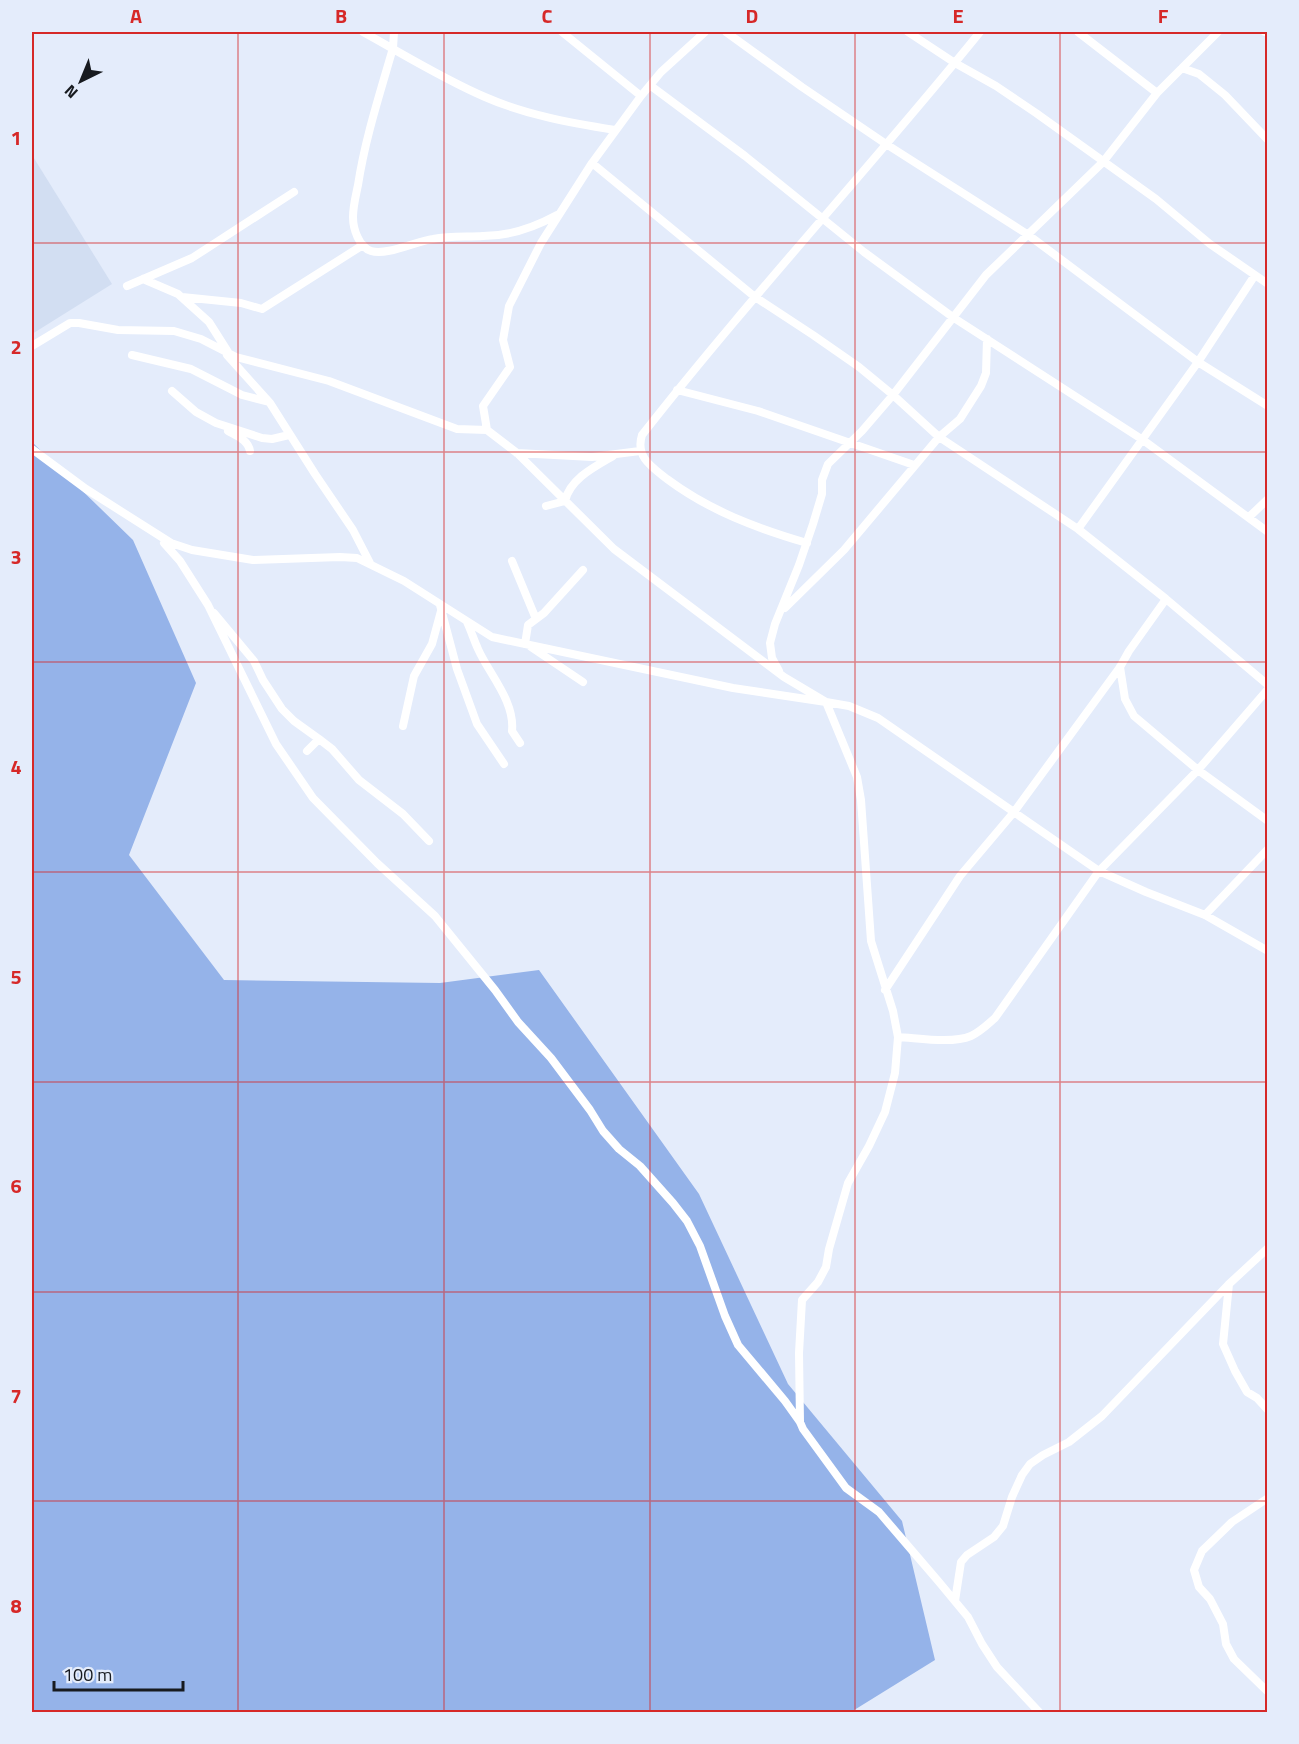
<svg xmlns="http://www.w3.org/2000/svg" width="1299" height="1744" viewBox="0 0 1299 1744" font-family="'Titillium Web',sans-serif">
	<rect width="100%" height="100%" fill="#e4ecfb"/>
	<path fill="#d2def2" d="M32,155L112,284L32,334Z"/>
	<path fill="#95b3e9" d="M32,442L133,540L196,683L129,855L224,980L440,983L539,970L699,1194L788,1384L902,1521L935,1660L851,1712H32Z"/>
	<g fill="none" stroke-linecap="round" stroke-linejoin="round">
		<path stroke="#fff" stroke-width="8" d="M363,32C403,54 443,79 485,97C526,115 571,123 615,130
			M394,32L393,48C380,93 365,139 358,185C356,195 353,206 353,217C353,229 359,247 371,251C387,256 416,241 433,239C450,236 466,237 483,236C509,236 535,227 557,215
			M562,32L641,96
			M726,32L802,87L886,144L1027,234L1198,362L1268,406
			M908,32L955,63L996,86L1036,113L1156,199L1210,244L1268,284
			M1078,32L1157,93
			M1265,32L1268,33
			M1182,68L1199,74L1225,95L1268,140
			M651,86L745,156L864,252L954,318L1143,440L1268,532
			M592,163L755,297L813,335L859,367L893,395L939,437L1078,529L1166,599L1268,685
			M143,279L178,294L209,322L228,352
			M127,286L192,258L294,192
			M182,297L241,303L262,309L363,245
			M32,346L70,323H79L118,330L174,331L201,339L236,357L329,381L457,429L487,430L517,453L614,549L784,677L826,702L849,706L878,718L1099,871L1146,892L1205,915L1268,951
			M132,355L191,369L242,395L269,402
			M227,355L270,403L315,474L353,530L370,563
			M677,390L758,411L914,465
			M172,391L196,412L216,423L262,438L272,439L289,435
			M487,430L483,406L510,367L503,340L509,306L541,243L592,163L641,96L661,72L705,32
			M228,431C237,436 248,440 250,451
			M32,449L86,489L171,543L192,550L253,560L340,557L357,558L404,581L492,637L733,688L826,702L857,777L861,800L871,941L893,1011L898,1037L895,1073L885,1112L869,1146L848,1183L829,1249L826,1267L818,1282L802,1300L799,1353L800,1422
			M517,453L592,457L640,451
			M546,506L565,501C570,479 594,467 613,456
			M1249,517L1268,499
			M1078,529L1198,362L1255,275
			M164,543L180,561L208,605L276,744L313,798L377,863L435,916L495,990L518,1022L551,1058L590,1110L603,1131L619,1149L640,1166L673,1203L687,1221L700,1246L725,1316L738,1345L785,1401L800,1422L803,1429L846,1488L879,1512L939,1582L968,1617L982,1644L997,1667L1039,1712
			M807,543C756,528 710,511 667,479C652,467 635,457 642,435C750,297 870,168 980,32
			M512,561L536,619
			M440,605L457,669L477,724L504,764
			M785,608L844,550L939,437L960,419L981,386L986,373L987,339
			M214,613L254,661L263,680L282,709L294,721L319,739
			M467,622C471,631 474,640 478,649C489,674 515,701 512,731L520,743
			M525,644L528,625L544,613L583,570
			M531,647L583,682
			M1120,667L1125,699L1134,716L1198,770L1268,821
			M779,671L772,658L770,643L775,624L799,565L813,524L822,494V480L828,464L862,431L893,395L986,275L1103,162L1157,93L1218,32
			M403,726L414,676L432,644L441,611
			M307,751L319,739L332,749L359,780L403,814L429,841
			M1205,915L1268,849
			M885,990L960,876L1014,812L1120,667L1129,651L1166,599
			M898,1037C918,1038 952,1044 971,1036C980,1032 987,1025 995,1018L1099,871L1198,770L1268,689
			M1229,1284L1223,1344L1235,1371L1247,1392L1257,1398L1268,1410
			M1268,1498L1232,1522L1202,1551L1194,1570L1199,1587L1210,1599L1223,1624L1226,1644L1234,1659L1268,1692
			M955,1601L961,1562L967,1555L994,1537L1003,1526L1012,1497L1022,1475L1030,1464L1043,1455L1069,1442L1102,1416L1229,1284L1268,1248"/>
	</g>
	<path fill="none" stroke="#d62828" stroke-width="1.5" stroke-opacity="0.55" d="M238,32V1712M444,32V1712M650,32V1712M855,32V1712M1060,32V1712M32,243H1268M32,452H1268M32,662H1268M32,872H1268M32,1082H1268M32,1292H1268M32,1501H1268"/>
	<rect width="1299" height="1744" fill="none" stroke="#e4ecfb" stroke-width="66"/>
	<g transform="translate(81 81) rotate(223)" stroke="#e4ecfb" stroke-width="4.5" paint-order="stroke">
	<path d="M0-4.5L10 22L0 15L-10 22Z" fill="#171a1f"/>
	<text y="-9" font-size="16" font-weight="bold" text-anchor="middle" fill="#171a1f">N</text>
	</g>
	<path d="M54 1681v9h129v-9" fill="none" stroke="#171a1f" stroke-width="3"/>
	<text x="63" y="1681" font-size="18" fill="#171a1f" stroke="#e4ecfb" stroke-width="4.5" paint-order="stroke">100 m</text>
	<rect x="33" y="33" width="1233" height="1678" fill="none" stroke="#d62828" stroke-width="2"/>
	<g font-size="20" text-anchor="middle" font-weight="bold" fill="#d62828">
		<text x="136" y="23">A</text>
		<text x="341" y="23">B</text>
		<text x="547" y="23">C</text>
		<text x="752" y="23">D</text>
		<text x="958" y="23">E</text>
		<text x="1163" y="23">F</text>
		<text x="16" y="145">1</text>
		<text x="16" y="354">2</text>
		<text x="16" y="564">3</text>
		<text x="16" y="774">4</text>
		<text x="16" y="984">5</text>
		<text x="16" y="1193">6</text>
		<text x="16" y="1403">7</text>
		<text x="16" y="1613">8</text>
	</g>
</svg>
